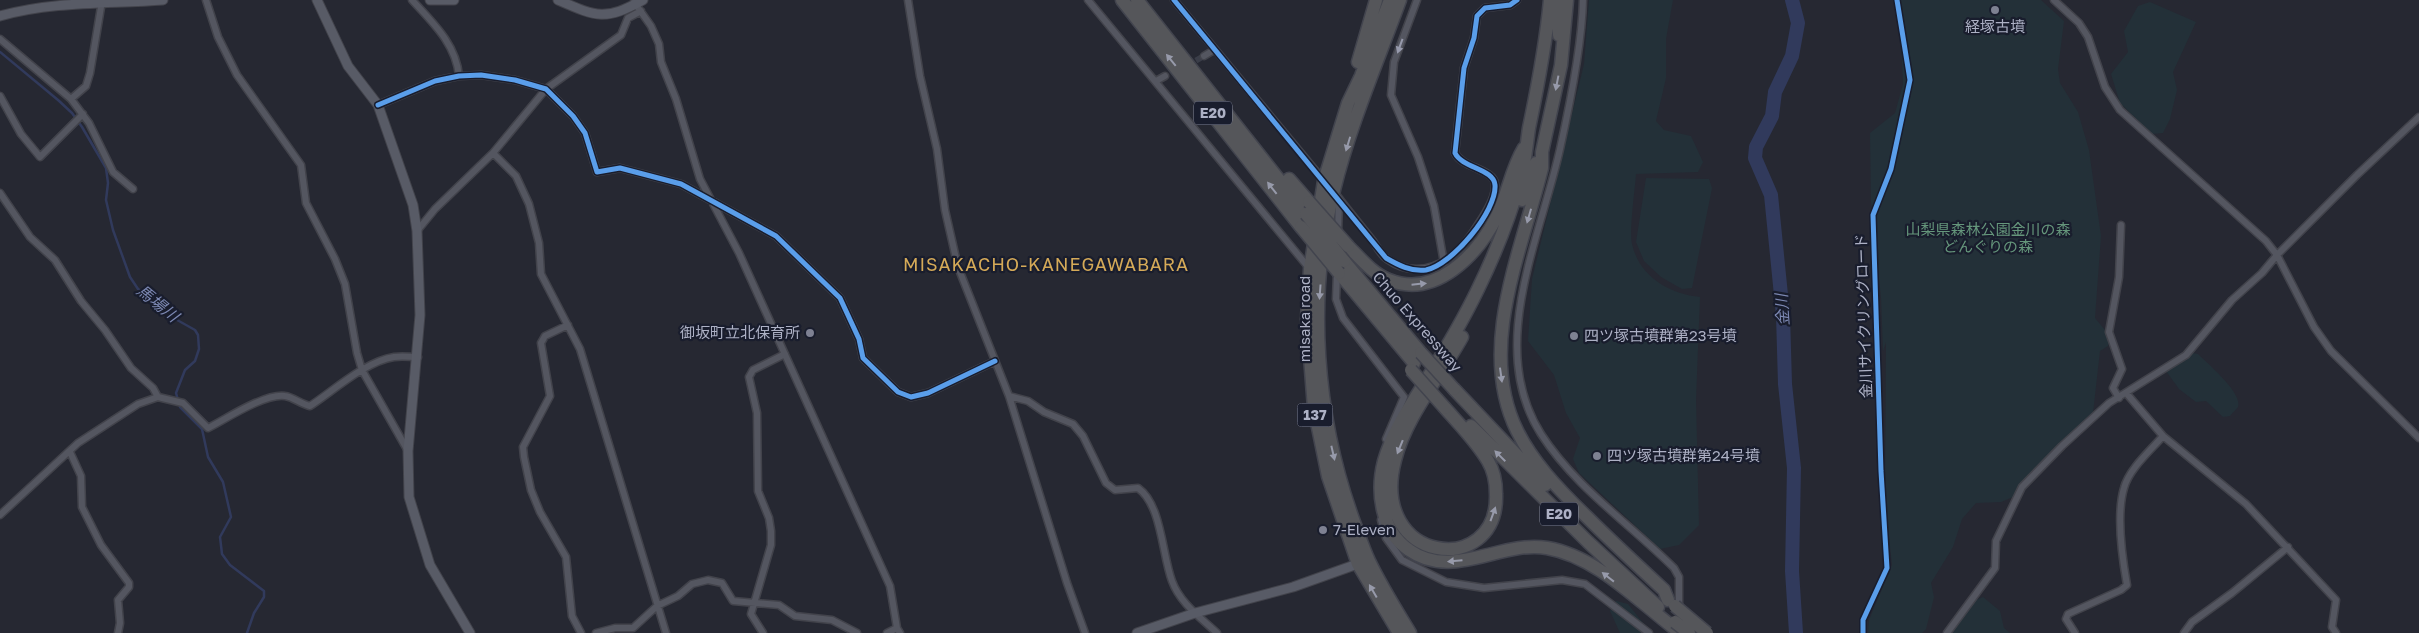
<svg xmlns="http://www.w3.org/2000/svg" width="2419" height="633" viewBox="0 0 2419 633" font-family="'Golos Text','Noto Sans JP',sans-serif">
	<rect width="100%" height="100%" fill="#262832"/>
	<path fill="#233038" d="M1589,0H1673L1666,39V78L1656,121L1664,130L1691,136L1703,162L1698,172L1636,174C1635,190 1629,231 1632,244C1639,276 1669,294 1700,297L1696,400L1699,525L1679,545L1660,549L1579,473L1573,459L1580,438L1566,413L1554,375L1528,341L1532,279L1584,64Z
		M1899,0H2041L2064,21L2058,69L2060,83L2078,112L2089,150L2101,236L2095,318L2110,336L2108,346L2100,351L2093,413L2069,445L2050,453L2013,497L2001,502L1976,503L1962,519L1953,547L1931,583L1934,597L1926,629L1922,633H1868L1869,620L1892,565L1885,499L1886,342L1883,351L1881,298L1871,202L1870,133L1895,113L1903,84Z
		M2150,2L2196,22L2173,72L2177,90L2170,119L2163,133L2152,134L2120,103L2111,74L2128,52L2124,31L2138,6Z
		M1646,178L1709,179L1712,188L1692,288L1682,289L1661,277L1644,261L1636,242Z
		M2192,353L2198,354C2207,363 2243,393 2238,407C2236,410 2232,413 2230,416L2223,417L2206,401L2196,402L2179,389L2166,371Z
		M1983,597L2000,611L2004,628L2010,633H1952L1976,600Z
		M1616,601L1628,604L1651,633H1620L1610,611Z"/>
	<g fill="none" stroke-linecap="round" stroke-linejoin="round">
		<path stroke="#313a5c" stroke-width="2.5" d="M0,52L58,100L72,113L82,127L106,168L108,183L106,200L113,230L130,277L138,289L159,300L170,316L195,330L198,335L199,349L195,361L185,370L176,393L180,407L202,429L208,457L223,482L231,517L220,537L222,554L230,565L264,591V597L254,613L247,633"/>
		<path stroke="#313a5c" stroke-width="14" d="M1792,0L1798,23L1792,56L1775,92L1772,116L1756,147L1755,158L1771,195L1783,315L1785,384L1794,468L1792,571L1796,633"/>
		<path stroke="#3a3d48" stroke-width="6" stroke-dasharray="6 3" stroke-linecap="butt" d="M1188,65L1204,56"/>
		<defs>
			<path id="street" d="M206,0L218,37L237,75L301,165L306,203L335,259L345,284L357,353L362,370L408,451
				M412,0C433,23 456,44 459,76
				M908,0L920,76L937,149L945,210L958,267L1009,396L1067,583L1085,633
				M1088,0L1309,268
				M1174,0L1325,182
				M1417,0L1394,62L1391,95L1418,157L1434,206L1444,263
				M1583,0C1582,45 1570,104 1560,149C1540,239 1486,348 1541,434C1575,487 1630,524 1674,568L1679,577V610
				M2054,0L2079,23L2088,37L2105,87L2120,110L2266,241L2277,255L2314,327L2331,351L2419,438
				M634,2L651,26L659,44L661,62L676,99L700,179L739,253L890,586L897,628L900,633
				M0,39L71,99L89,123L113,172L133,189
				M1204,56L1214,50
				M1156,81L1165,76
				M0,96L21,134L40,157L83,114
				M71,99L86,86L90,73L102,1
				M378,105L435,81L459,76L481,75L515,80L546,89L573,116L585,133L597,172L620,168L681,184L776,236L840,298L859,339L863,358L898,392L911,397L928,393L995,361
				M493,153L516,176L529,204L539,243L541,274L580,349L666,633
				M0,193L30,237L55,260L81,301L105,330L131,368L153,388L158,397
				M1335,193C1347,209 1360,225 1373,241C1377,247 1381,255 1387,259C1418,281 1451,264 1471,235C1479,223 1497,199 1495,184C1494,169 1462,168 1455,153L1464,68L1474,38L1477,16L1485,8L1510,5L1517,0
				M417,231L435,209L493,153L546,89L621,35L628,18L641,11
				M1338,233L1339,199
				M1337,273L1336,299L1343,318L1404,397L1386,439
				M568,325L545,336L541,343L550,396L523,447L524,457L531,490L540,512L566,557L572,616L581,633
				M2127,394L2163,436L2246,504L2336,600L2332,627L2336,633
				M1009,396L1028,401L1044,412L1073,424L1083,436L1106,483L1115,490L1138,488C1162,505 1162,555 1172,581C1180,603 1200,617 1217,633
				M2119,398L2113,388L2122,369L2109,332L2119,277L2121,225
				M70,452L81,476L82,507L101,545L129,583V587L118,600L120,623L118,633
				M0,515L78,443L138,404L158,397L183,403L208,428C226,419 265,393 285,396C293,397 301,404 310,406C333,391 366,361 394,357C402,356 410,357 418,357
				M1381,520L1386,538L1402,560L1446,582L1484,588L1562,580L1585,584L1649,633
				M596,633L615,628H633L657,606L678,596L692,584L708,580L722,583L733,601L779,605L795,616L832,620L857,633
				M763,633L751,614L771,545V531L769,518L758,491L757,413L749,377L753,370L785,354
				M887,633L897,628
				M1947,633L1995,568L1996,541L2022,487L2062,446L2109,403L2186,355L2232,300L2262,273L2277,255L2357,175L2419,117
				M2075,633L2066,619L2068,614L2121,590L2127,585C2122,557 2116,515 2124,488C2129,469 2150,451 2163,436
				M2184,633L2192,622L2232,593L2288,547"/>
			<path id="secondary" d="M317,0L348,66L378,105L413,205L417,231L420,315L408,451L409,497L430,565L470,633
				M430,0H454
				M558,0C597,17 605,21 643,0
				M0,16C53,1 109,4 163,0
				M1137,633L1195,613L1293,587L1363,562"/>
			<path id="highway" d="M1122,0L1301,227
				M1137,0L1306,214
				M1390,0L1361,76L1348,103L1324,181L1310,269L1307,319L1314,408L1328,476L1358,564L1399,633
				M1400,0C1377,63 1350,125 1334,190C1306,297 1316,418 1354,522C1359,535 1363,548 1369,561C1381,586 1396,610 1410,633
				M1550,0C1546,43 1538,85 1529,128C1527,141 1526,155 1523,168C1513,210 1497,250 1478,289C1464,318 1447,347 1430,374C1413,402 1393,430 1384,461C1376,492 1381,531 1409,550C1452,581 1501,540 1547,548C1595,556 1636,599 1674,628
				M1557,0L1559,35
				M1567,0L1561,65L1542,152V168C1529,220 1510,270 1503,322C1491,413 1525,457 1587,517C1612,542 1638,566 1664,590L1668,600
				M1358,62L1376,0
				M1289,179L1309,202
				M1522,200L1536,163
				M1348,246C1361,259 1373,274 1389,280C1436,299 1478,254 1497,216C1508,194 1511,169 1524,148
				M1344,261L1421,353
				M1339,273L1414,363
				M1454,389L1545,485
				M1445,408C1460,425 1477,442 1488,461C1494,471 1496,483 1496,494C1499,579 1368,564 1395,460C1406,416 1440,377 1462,337
				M1471,426L1588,542L1658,607"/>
		</defs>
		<use href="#street" stroke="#42434b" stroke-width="9"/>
		<use href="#secondary" stroke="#42434b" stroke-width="11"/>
		<use href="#highway" stroke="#42444e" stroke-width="15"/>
		<use href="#street" stroke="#545660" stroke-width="6"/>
		<use href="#secondary" stroke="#585b66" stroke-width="9"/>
		<use href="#highway" stroke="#55565a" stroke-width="12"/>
		<defs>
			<path id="highway-bridge" d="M1309,202L1348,246
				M1306,214L1344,261
				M1301,227L1339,273
				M1421,353L1454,389
				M1411,370L1445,408
				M1675,606L1707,633
				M1675,622L1689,633"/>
		</defs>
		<use href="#highway-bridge" stroke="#42444e" stroke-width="15" stroke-linecap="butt"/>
		<use href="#highway-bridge" stroke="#55565a" stroke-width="12"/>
		<defs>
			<path id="cycleway" d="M1174,0L1386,258C1398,265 1411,272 1426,270C1452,265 1497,211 1495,185C1494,169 1462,168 1455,153L1464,68L1474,38L1477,16L1485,8L1510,5L1517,0
				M378,105L435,81L459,76L481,75L515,80L546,89L573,116L585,133L597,172L620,168L681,184L776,236L840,298L859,339L863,358L898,392L911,397L928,393L995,361
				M1863,633V620L1887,568L1881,471L1873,215L1891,169L1910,80L1897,0"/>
		</defs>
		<use href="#cycleway" stroke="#191d2d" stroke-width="8"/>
		<use href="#cycleway" stroke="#5a9eea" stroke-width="5"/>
	</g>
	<defs><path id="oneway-solid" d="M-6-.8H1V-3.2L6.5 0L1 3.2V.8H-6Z" transform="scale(1.25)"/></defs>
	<use fill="#979aac" href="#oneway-solid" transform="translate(1400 46) rotate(110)"/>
	<g fill="#979aaa">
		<use href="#oneway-solid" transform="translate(1171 60) rotate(-129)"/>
		<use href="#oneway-solid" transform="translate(1557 83) rotate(101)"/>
		<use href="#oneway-solid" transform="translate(1348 144) rotate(107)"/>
		<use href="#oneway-solid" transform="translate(1272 188) rotate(-128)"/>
		<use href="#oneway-solid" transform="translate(1529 216) rotate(106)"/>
		<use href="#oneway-solid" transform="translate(1419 284) rotate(-6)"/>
		<use href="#oneway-solid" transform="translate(1320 292) rotate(94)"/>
		<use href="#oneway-solid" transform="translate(1501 375) rotate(82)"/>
		<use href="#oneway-solid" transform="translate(1400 447) rotate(112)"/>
		<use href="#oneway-solid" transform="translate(1333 453) rotate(77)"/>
		<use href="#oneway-solid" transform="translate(1500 456) rotate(-135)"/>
		<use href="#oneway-solid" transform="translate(1493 514) rotate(-70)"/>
		<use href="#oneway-solid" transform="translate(1455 561) rotate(175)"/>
		<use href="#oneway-solid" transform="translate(1608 577) rotate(-142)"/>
		<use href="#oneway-solid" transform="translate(1373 591) rotate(-120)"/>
	</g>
	<g fill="#7e8192" stroke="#191d2d" stroke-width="2">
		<circle cx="1995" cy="10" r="5"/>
		<circle cx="810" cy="333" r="5"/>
		<circle cx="1574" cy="336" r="5"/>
		<circle cx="1597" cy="456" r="5"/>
		<circle cx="1323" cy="530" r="5"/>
	</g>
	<g text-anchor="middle" stroke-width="4.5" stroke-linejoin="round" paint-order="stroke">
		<g fill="#191d2d" stroke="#818597" stroke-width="1">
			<rect x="1194" y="101.5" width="38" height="23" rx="4"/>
			<rect x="1297.5" y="403.5" width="35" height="23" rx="4"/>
			<rect x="1540" y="502.5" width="38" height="23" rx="4"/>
		</g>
		<g font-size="14" font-weight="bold" fill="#adb1c5">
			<text x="1213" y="118">E20</text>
			<text x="1315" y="420">137</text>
			<text x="1559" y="519">E20</text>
		</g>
		<g font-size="15" fill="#adb1c5" stroke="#191d2d" text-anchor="start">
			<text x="1995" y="32" text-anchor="middle">経塚古墳</text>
			<text x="800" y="338" text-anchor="end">御坂町立北保育所</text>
			<text x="1584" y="341">四ツ塚古墳群第23号墳</text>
			<text x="1607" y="461">四ツ塚古墳群第24号墳</text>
			<text x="1333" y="535">7-Eleven</text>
		</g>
		<g font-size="15" fill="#65967b" stroke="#191d2d">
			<text x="1988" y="235">山梨県森林公園金川の森<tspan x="1988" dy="17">どんぐりの森</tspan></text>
		</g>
		<g font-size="15" fill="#adb1c5" stroke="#191d2d">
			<text transform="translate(1864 316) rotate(-92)" y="5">金川サイクリングロード</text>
			<text transform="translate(1305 319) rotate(-90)" y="5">misaka road</text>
			<text transform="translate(1417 322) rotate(49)" y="5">Chuo Expressway</text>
		</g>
		<g font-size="16" font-style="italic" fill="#7c88b2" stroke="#191d2d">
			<text transform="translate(158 303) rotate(39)" y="6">馬場川</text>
			<text transform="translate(1782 310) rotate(-94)" y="6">金川</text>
		</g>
		<g font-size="18" letter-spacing="1" fill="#d5aa58" stroke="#191d2d">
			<text x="1046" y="271">MISAKACHO-KANEGAWABARA</text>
		</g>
	</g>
</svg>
